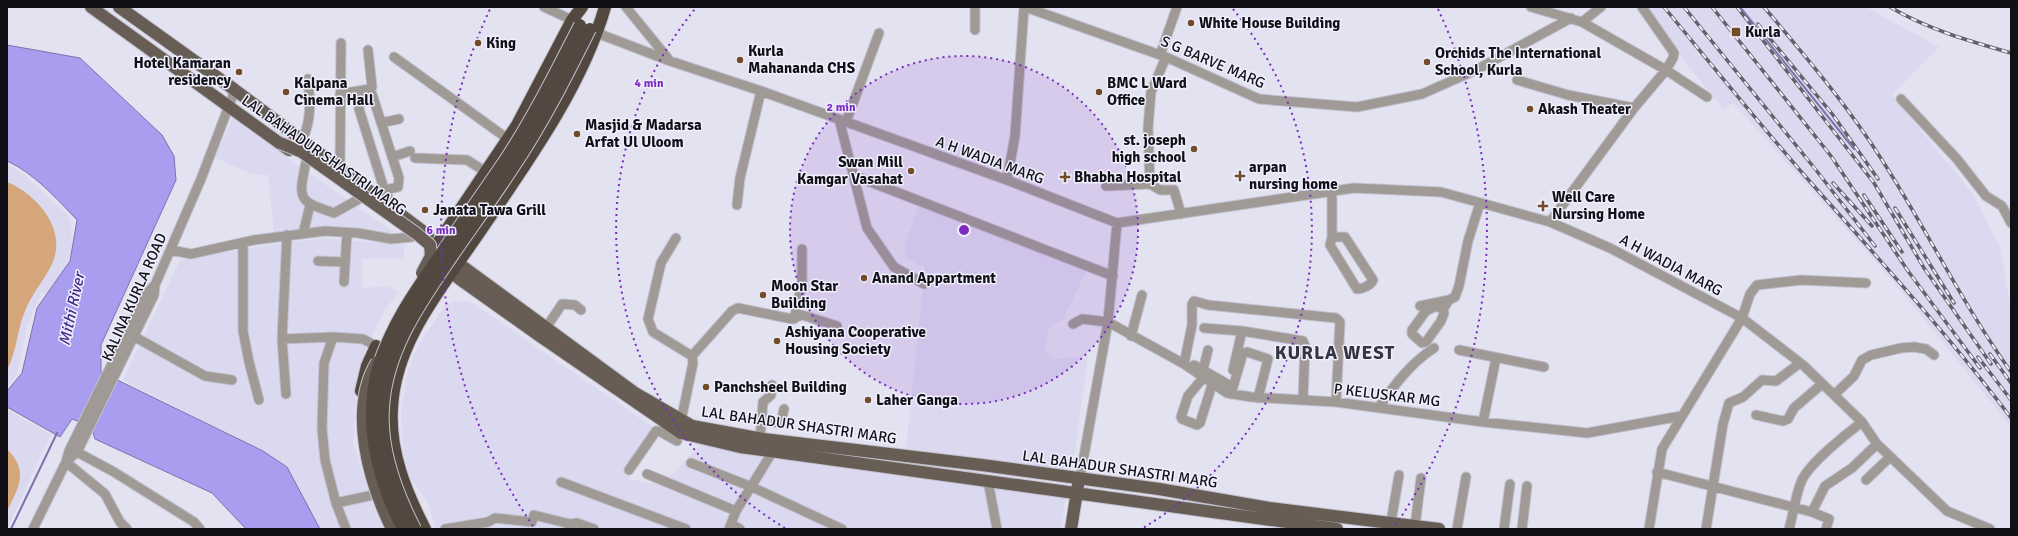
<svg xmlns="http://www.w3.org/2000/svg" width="2018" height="536" viewBox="0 0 2018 536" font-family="Signika,sans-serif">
	<rect width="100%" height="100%" fill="#e3e2f1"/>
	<path fill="#dbd9f0" d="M1640,7H1866L1939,47L1892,95L1972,193L2000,247L2011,311V427L1892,280L1733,103L1723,109Z
		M233,117L310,174L394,232L392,235L314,228L274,233L268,175L252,174L215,158Z
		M7,164L24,175L68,215L71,223L72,249L66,265L46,295L42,292L27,326L17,375L7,387Z
		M919,205L1086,271L1063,320L1052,324L1048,332L1045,352L1053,359L1088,356L1073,465L1070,469L1065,471L906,449L925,267L906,259L904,249Z
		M324,238L405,245L403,259H362V288L389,286L398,293L384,311L366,348L356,394L353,442L371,500L385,529H316L287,467L263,451L123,380L180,260L276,244Z
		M454,301H466L474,304L654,428L628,479L662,485L704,441L1066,496L1061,529H436L428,502L412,481L404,456L401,416L406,379L414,354L420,342L445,306Z
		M7,410L51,434L7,529Z"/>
	<path fill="#d6a67b" d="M7,182C38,195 69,231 51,266C43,282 31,295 25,311C17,330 17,351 7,370Z
		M7,449C29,471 19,487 7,511Z"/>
	<path fill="#a89dee" stroke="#7b73ad" d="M7,45L80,58L162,135L174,156L176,180L101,345V372L263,451L287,467L320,529H246L212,493L95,439L91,426L72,419L60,437L7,407V391L22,373L37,308L70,261L77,220C57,199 34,173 7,161Z"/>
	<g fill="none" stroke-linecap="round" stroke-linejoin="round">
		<path stroke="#7b73ad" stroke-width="2" d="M1740,7L1854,149
			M11,529L57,433"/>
		<defs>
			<path id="minor" d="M544,7L572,20
				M626,7L670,61
				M975,7V30
				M1025,7L1166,57L1259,99L1357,107L1422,94L1476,70L1571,18
				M1531,7L1582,22L1666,70L1634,108L1550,222
				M1642,7L1674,53L1673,58L1666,70L1707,97
				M1582,22L1601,7
				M597,33L670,61L761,91L1007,180L1117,223L1354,188L1441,192L1550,222L1610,248L1742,318L1803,365L1862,422L1877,444L1947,511L1990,529
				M1160,55L1177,7
				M394,57L508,139
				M1166,57L1151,92L1148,128L1150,184L1160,190H1174L1181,214
				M1517,80L1568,95L1634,108
				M340,94L370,89L372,87L368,50
				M1901,99L1957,159L1986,196L2002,206L2011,223
				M839,119L867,228L894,267L924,284
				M846,122L879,33
				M381,123L399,119
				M302,140C312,120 310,101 308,79
				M392,157L410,151
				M415,158L467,160L486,172
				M306,162C298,200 298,201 334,213L359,199
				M340,169L341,43
				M855,176L1113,276
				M1007,180L1015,136L1024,7
				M1106,186L1150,184
				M385,190L398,187L399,178L372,94L360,96L359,109L385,192L395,209
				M737,205L740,178L761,91
				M303,234L310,205
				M1332,237L1330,245L1357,289C1363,289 1371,285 1373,280L1345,237H1332V191
				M676,238L661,263L648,319L653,332L692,356L693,363L681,421
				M243,243V331L249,362L259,400
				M171,250L191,254L254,240L325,231L358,233L391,239L412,237
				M318,261L345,262
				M344,282L347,233
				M1420,306L1449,300L1455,297L1459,286L1468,241L1480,203
				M1443,309L1436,306L1426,311L1412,330V334L1422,343L1426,342L1441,321L1444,313L1443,309L1449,300
				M794,319L802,282V249
				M1073,324L1082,319L1108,322L1184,364L1227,393L1251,397L1336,402L1483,422L1587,433L1681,416
				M546,328L562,304L575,305L581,310
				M1204,328L1242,331L1303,341L1305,346L1303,400
				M1131,336L1142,295
				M135,337L205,376L232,380
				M333,337L324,363L322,428L325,460L336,503L346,529
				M282,339L333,337L363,339L376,346
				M1459,350L1544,367
				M692,356L732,311L738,308L792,319L802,315L837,326
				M1184,364L1192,325V304L1194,301L1208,305L1336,318L1340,322L1336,402
				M1194,365L1229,385
				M1233,370L1242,331
				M1202,374L1208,350
				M1203,378L1188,396L1181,417L1182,419L1197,425L1200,423L1212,385
				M286,394L282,339L287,235
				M1231,394L1243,353L1247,352L1268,359L1258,398
				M1834,395L1854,376L1862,360L1871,355L1901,348L1914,347L1926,349L1934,355
				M1379,407C1395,384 1411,363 1434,348
				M1756,415L1783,421L1788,419L1794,408L1822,384
				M761,420L781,423L784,409
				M1483,422L1496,358
				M760,439L763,402L771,395L772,385
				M77,452L114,472L194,522L200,529
				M66,462L69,451L147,293L155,285
				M66,462L105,494L120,522L127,529
				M691,463L752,487L842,529
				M629,470L656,431H659L677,441
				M1657,472L1812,512L1829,519L1826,529
				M647,474L736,511
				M1080,478L1108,322L1117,223
				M1866,480L1890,457
				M988,481L997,529
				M561,482L686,529
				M336,503L373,495
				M1812,512L1825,486L1852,468L1877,444
				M1391,522L1399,475
				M731,524L740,529
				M1415,526L1421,478
				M33,529L66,462L77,452L154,295L155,285L201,179L235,90
				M445,529L488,522L495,518L532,522L534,515L570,524
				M569,529L570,524L577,523L594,529
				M729,529L736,511L773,451
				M1457,529L1466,477
				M1504,529L1510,484
				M1522,529L1527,486
				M1649,529L1662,449L1742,318L1750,294L1757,285L1801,280L1866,283
				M1706,529L1723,424L1729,403L1743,397L1762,380L1776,381L1800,363
				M1789,529C1793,516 1796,492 1802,480C1810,463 1846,434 1862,422"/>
			<path id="major" d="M91,7L289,150
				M119,7L235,90L428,235
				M450,255L458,263L635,393L692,426L763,439L982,465L1159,489L1269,508L1439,529
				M444,266L461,280L537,334L681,433L740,447L1337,529
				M1071,529L1078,485"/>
			<path id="highway" d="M431,253L517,125L572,20L582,7
				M361,391L367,366L376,346
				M425,529C406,492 389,451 392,408C395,341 443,286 479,233C526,164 582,87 605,7"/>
		</defs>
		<use href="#minor" stroke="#c1c0ce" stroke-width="11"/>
		<use href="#major" stroke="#c1c0ce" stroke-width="14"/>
		<use href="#highway" stroke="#c1c0ce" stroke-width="14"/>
		<use href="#minor" stroke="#9f9a95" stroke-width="9"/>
		<use href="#major" stroke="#675d55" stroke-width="12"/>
		<use href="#highway" stroke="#53483f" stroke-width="12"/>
		<defs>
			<path id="rail" d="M1664,7C1711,64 1757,121 1805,176C1876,256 1947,333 2011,418
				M1684,7L1816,170L1875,246
				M1712,7L1831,156L1908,271L1980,368
				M1737,7L1874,183L1924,268L1991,364
				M1764,7C1806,57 1848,106 1882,160C1927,230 1963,305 2011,372
				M1890,7C1927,29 1969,41 2011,53
				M1758,24L1833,115L1878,179
				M1833,183L1872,226
				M1864,195L1902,252
				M1895,208L1954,303
				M1990,354L2011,383
				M1978,357L2011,400"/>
		</defs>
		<use href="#rail" stroke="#63626b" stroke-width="3.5"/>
		<use href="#rail" stroke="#f0effe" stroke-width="2" stroke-dasharray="6" stroke-linecap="butt"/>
		<defs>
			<path id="major-bridge" d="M280,143L302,152L417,234L430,245L431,256L422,273
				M377,362C348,410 369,482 392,529"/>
			<path id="highway-bridge" d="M403,529C378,480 363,423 378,368C390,327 415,291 439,257C460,225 482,194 504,162C533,118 556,72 580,25
				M415,529C396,492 380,450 383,408C386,350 421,302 452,256C472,227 493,198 512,169C542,125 566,77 590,29"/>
		</defs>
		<use href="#major-bridge" stroke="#c1c0ce" stroke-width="14" stroke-linecap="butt"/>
		<use href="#highway-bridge" stroke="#c1c0ce" stroke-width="14" stroke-linecap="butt"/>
		<use href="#major-bridge" stroke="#675d55" stroke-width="12"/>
		<use href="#highway-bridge" stroke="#53483f" stroke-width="12"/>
	</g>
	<circle cx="964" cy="230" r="174" fill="#7b2cbf" fill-opacity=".12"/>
	<g fill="none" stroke="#7b2cbf" stroke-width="2" stroke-dasharray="2 4">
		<circle cx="964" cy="230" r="174"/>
		<path d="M785 528A348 348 0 0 1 695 9M1233 9A348 348 0 0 1 1143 528"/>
		<path d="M533 526A523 523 0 0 1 490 9M1438 9A523 523 0 0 1 1395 526"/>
	</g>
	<g fill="#724c28" stroke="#f0effe" stroke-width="1.5">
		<circle cx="1191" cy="23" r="4"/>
		<rect x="1731" y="27" width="10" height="10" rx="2"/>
		<circle cx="478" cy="43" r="4"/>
		<circle cx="740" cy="60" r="4"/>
		<circle cx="1427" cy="62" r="4"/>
		<circle cx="239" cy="72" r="4"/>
		<circle cx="286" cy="92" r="4"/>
		<circle cx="1099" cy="92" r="4"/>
		<circle cx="1530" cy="109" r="4"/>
		<circle cx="577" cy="134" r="4"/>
		<circle cx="1194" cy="149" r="4"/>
		<circle cx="911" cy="171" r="4"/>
		<path d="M1238 170h4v4h4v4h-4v4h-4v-4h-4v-4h4z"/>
		<path d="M1063 171h4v4h4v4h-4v4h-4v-4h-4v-4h4z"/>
		<path d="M1541 200h4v4h4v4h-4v4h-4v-4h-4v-4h4z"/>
		<circle cx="425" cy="210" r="4"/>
		<circle cx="864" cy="278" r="4"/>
		<circle cx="763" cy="295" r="4"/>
		<circle cx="777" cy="341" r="4"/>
		<circle cx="706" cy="387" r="4"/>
		<circle cx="868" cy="400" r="4"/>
	</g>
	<g text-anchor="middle" stroke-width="3" stroke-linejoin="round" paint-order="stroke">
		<g font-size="15" font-weight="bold" fill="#111016" stroke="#f0effe" text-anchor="start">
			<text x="1199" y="28">White House Building</text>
			<text x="1745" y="37">Kurla</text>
			<text x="486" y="48">King</text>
			<text x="748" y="56">Kurla<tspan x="748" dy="17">Mahananda CHS</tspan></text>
			<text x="1435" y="58">Orchids The International<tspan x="1435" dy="17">School, Kurla</tspan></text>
			<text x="231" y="68" text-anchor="end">Hotel Kamaran<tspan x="231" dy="17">residency</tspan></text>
			<text x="294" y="88">Kalpana<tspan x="294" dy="17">Cinema Hall</tspan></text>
			<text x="1107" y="88">BMC L Ward<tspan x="1107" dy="17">Office</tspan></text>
			<text x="1538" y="114">Akash Theater</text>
			<text x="585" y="130">Masjid &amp; Madarsa<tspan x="585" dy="17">Arfat Ul Uloom</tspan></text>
			<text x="1186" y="145" text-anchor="end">st. joseph<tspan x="1186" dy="17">high school</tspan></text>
			<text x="903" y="167" text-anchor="end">Swan Mill<tspan x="903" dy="17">Kamgar Vasahat</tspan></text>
			<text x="1249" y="172">arpan<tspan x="1249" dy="17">nursing home</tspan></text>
			<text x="1074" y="182">Bhabha Hospital</text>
			<text x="1552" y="202">Well Care<tspan x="1552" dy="17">Nursing Home</tspan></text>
			<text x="433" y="215">Janata Tawa Grill</text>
			<text x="872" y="283">Anand Appartment</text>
			<text x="771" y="291">Moon Star<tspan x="771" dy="17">Building</tspan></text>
			<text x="785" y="337">Ashiyana Cooperative<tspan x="785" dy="17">Housing Society</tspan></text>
			<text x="714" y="392">Panchsheel Building</text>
			<text x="876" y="405">Laher Ganga</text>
		</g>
		<g font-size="15" fill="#111016" stroke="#f0effe">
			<text transform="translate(1213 62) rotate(23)" y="5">S G BARVE MARG</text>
			<text transform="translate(324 155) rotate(35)" y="5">LAL BAHADUR SHASTRI MARG</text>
			<text transform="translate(990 160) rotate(20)" y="5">A H WADIA MARG</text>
			<text transform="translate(1671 265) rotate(28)" y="5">A H WADIA MARG</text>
			<text transform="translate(134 297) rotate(-66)" y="5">KALINA KURLA ROAD</text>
			<text transform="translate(1387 395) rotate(7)" y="5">P KELUSKAR MG</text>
			<text transform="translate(799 425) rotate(8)" y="5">LAL BAHADUR SHASTRI MARG</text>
			<text transform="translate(1120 469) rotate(8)" y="5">LAL BAHADUR SHASTRI MARG</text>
		</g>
		<g font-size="16" font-style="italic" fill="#442b87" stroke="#f0effe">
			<text transform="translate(71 309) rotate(-78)" y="6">Mithi River</text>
		</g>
		<g font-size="19" font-weight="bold" letter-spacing="1" fill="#363440" stroke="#f0effe">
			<text x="1335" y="359">KURLA WEST</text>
		</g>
	</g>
	<circle cx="964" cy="230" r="6" fill="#7b2cbf" stroke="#f0effe" stroke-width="2"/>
	<g font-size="12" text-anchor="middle" font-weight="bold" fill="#7b2cbf" stroke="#f0effe" stroke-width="3" stroke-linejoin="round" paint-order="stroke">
		<text x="649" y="87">4 min</text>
		<text x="841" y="111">2 min</text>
		<text x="441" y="234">6 min</text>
	</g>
	<rect width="2018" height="536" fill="none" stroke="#111016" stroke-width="16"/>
</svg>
